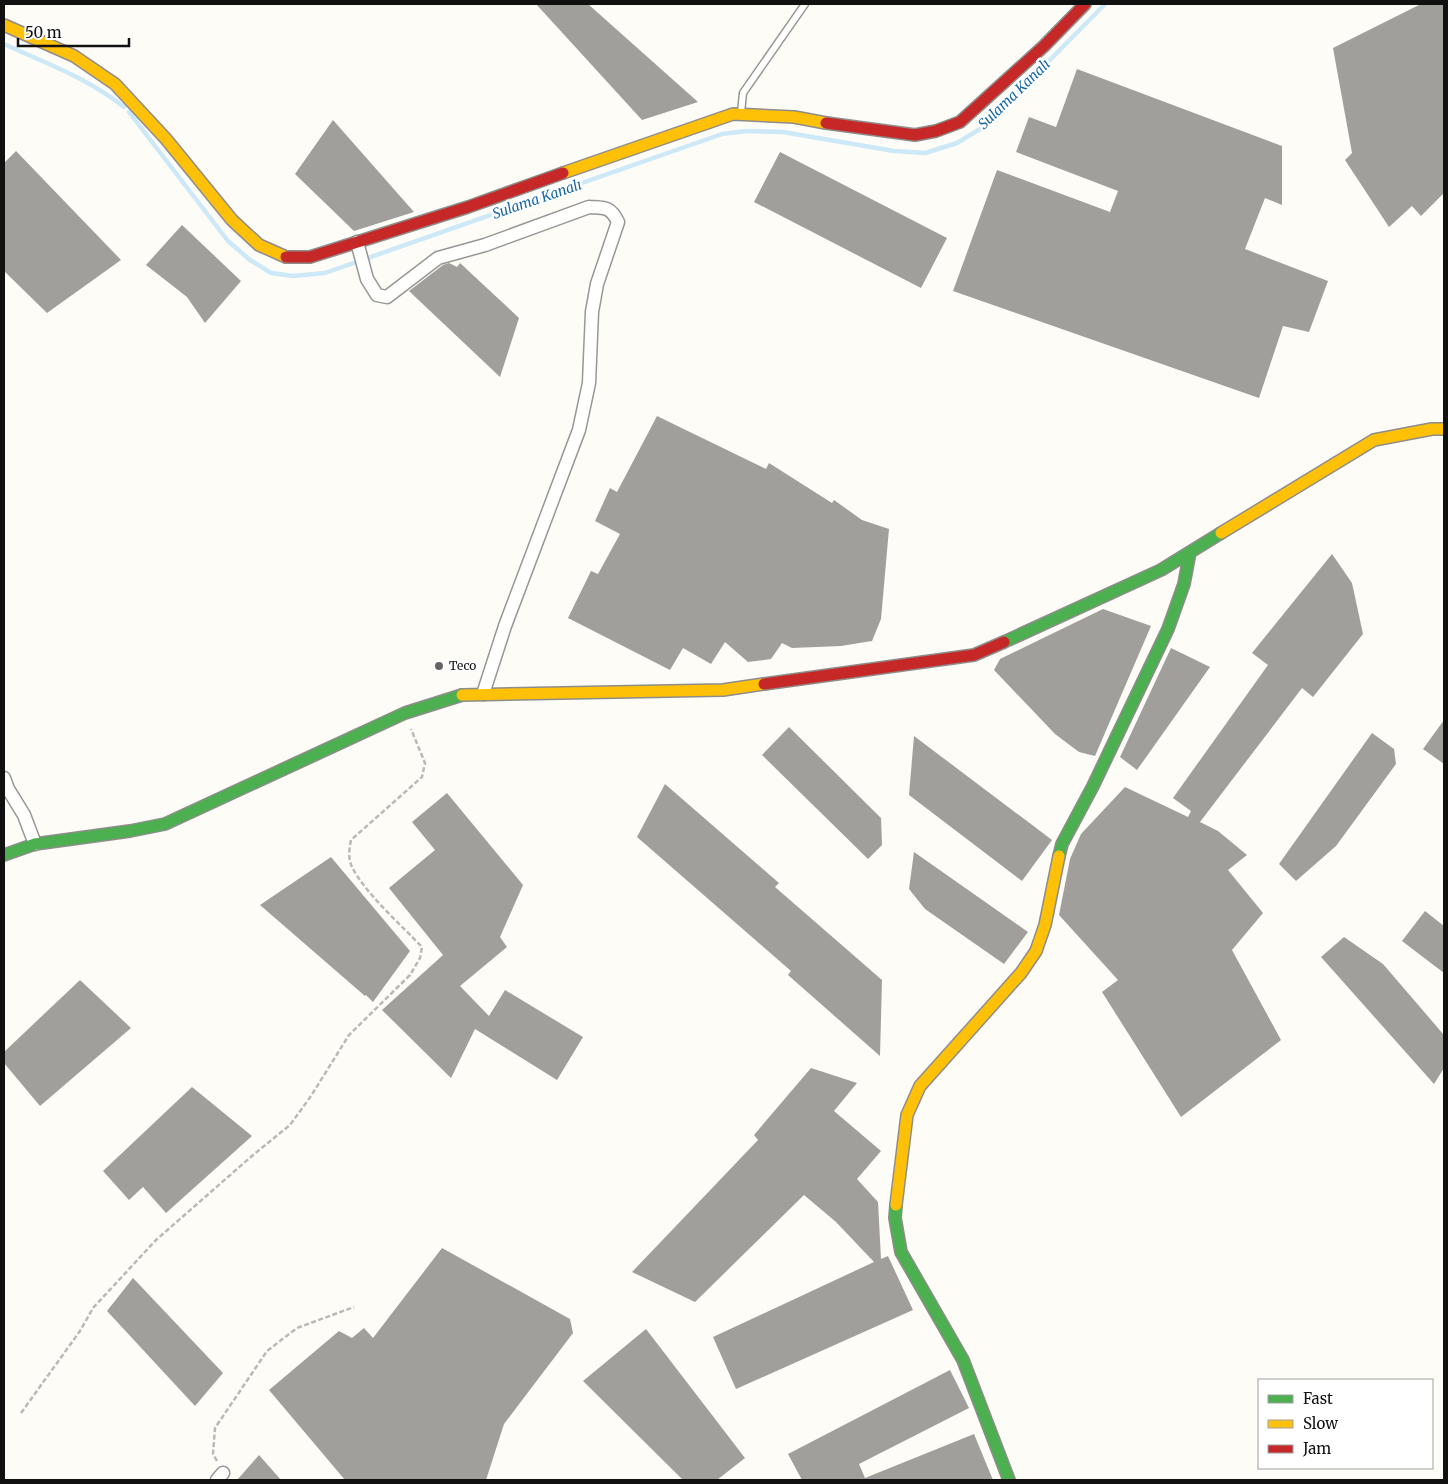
<svg xmlns="http://www.w3.org/2000/svg" width="1448" height="1484" viewBox="0 0 1448 1484" font-family="Merriweather,serif">
	<rect width="100%" height="100%" fill="#fdfcf7"/>
	<g fill="none" stroke-linecap="round" stroke-linejoin="round">
		<path stroke="#cde8f7" stroke-width="4.5" d="M4,44C45,63 88,78 124,107
			M129,112L228,241L250,260L271,273L293,276L325,273L722,134L747,131L783,132L894,151L925,153L957,143L985,126L1105,4"/>
	</g>
	<path fill="#a19f9c" d="M536,4H588L698,102L642,120Z
		M1421,4H1444V193L1421,216L1412,206L1389,227L1345,160L1352,153L1333,48Z
		M1077,69L1282,146V205L1265,198L1245,249L1328,281L1309,332L1283,326L1259,398L953,291L997,170L1110,212L1118,191L1016,152L1029,117L1056,127Z
		M333,120L414,212L354,231L295,174Z
		M16,151L121,260L47,313L4,271V163Z
		M780,152L947,238L921,288L754,202Z
		M182,225L241,281L205,323L187,297L146,265Z
		M449,263L457,267L460,263L519,318L500,377L409,291L443,265Z
		M657,416L766,469L769,463L832,503L834,500L862,520L889,529L881,619L872,641L841,646L792,648L782,643L771,659L748,662L725,642L711,664L683,648L670,670L568,618L591,571L598,574L620,534L595,521L610,488L617,492Z
		M1332,554L1352,583L1363,634L1313,697L1302,688L1200,822L1218,831L1247,855L1228,870L1263,913L1232,950L1281,1040L1181,1117L1102,992L1118,980L1059,915L1070,859L1081,834L1125,787L1188,817L1191,811L1173,798L1268,665L1252,653Z
		M1103,609L1151,626L1095,756L1079,752L1055,734L994,670L1000,659Z
		M1171,648L1210,667L1137,770L1120,757Z
		M1444,720V764L1423,749Z
		M789,727L881,818L882,845L868,859L762,755Z
		M1372,733L1394,749L1396,764L1336,846L1296,881L1279,864Z
		M914,736L1052,840L1022,881L909,795Z
		M665,784L779,883L775,887L882,980L880,1056L788,975L791,971L637,837Z
		M447,793L523,885L500,937L507,947L460,986L489,1016L505,990L583,1037L557,1080L475,1029L451,1078L382,1010L443,955L389,888L435,850L412,822Z
		M914,852L1028,932L1004,964L925,909L909,889Z
		M331,857L410,951L373,1002L366,995L365,996L260,905Z
		M1425,911L1444,926V973L1402,941Z
		M1344,937L1383,964L1444,1035V1068L1434,1084L1321,957Z
		M80,980L131,1028L40,1106L4,1063V1052Z
		M811,1068L857,1083L834,1111L881,1151L857,1179L878,1202L881,1259L888,1256L913,1310L736,1389L713,1337L874,1262L836,1222L804,1195L695,1302L632,1272L758,1140L754,1135Z
		M192,1087L252,1136L166,1213L143,1187L129,1200L103,1171Z
		M442,1248L570,1319L573,1333L504,1424L486,1480H345L269,1390L339,1331L352,1338L364,1328L373,1338Z
		M133,1278L223,1373L195,1406L107,1311Z
		M646,1329L745,1458L717,1480H683L583,1381Z
		M950,1370L969,1408L859,1464L865,1478L974,1434L993,1480H802L788,1454Z
		M259,1455L281,1480H237Z"/>
	<g fill="none" stroke-linecap="round" stroke-linejoin="round">
		<defs>
			<path id="lane" d="M741,113L743,93L805,4"/>
			<path id="street" d="M357,242L367,279L377,295L387,297L438,258L485,245L589,207C605,208 610,206 618,222L597,284L592,312L589,383L579,430L505,626L483,694
				M4,778L8,789L24,815L35,844
				M217,1480L223,1473"/>
			<path id="fast" d="M1004,642L1161,570L1221,533
				M4,855L35,844L130,831L165,824L405,713L462,695
				M1059,856L1062,844L1093,786L1168,629L1184,584L1190,552
				M896,1205L895,1218L901,1252L963,1360L1009,1480"/>
			<path id="slow" d="M4,25L74,56L115,84L166,139L232,220L259,245L286,257
				M563,173L733,114L794,117L826,123
				M1221,533L1374,440L1432,429H1444
				M462,695L723,690L764,684
				M896,1205L907,1115L920,1086L1021,973L1036,951L1045,925L1059,856"/>
			<path id="jam" d="M826,123L915,135L936,131L960,122L1044,46L1085,4
				M286,257H310L468,207L563,173
				M764,684L974,655L1004,642"/>
		</defs>
		<use href="#lane" stroke="#979795" stroke-width="9"/>
		<use href="#street" stroke="#979795" stroke-width="15"/>
		<use href="#fast" stroke="#8e8d8b" stroke-width="14"/>
		<use href="#slow" stroke="#8e8d8b" stroke-width="14"/>
		<use href="#jam" stroke="#8e8d8b" stroke-width="14"/>
		<path stroke="#b9b9b8" stroke-width="2.5" stroke-dasharray="5 2.5" stroke-linecap="butt" d="M21,1413L80,1331L93,1308L156,1240L253,1155L290,1125L311,1096L349,1035L410,975L420,958L422,947C401,925 365,893 352,867C348,859 349,849 351,840L422,777L425,763L411,729
			M217,1461L213,1454L215,1428L267,1351L297,1328L354,1307"/>
		<use href="#lane" stroke="#fffffe" stroke-width="6"/>
		<use href="#street" stroke="#fffffe" stroke-width="12"/>
		<use href="#fast" stroke="#4caf50" stroke-width="11"/>
		<use href="#slow" stroke="#ffc107" stroke-width="11"/>
		<use href="#jam" stroke="#c62828" stroke-width="11"/>
	</g>
	<circle fill="#646362" stroke="#fff" stroke-width="2" cx="439" cy="666" r="5"/>
	<g text-anchor="middle" stroke-width="5" stroke-linejoin="round" paint-order="stroke">
		<g font-size="12" fill="#111" stroke="#fff" text-anchor="start">
			<text x="449" y="670">Teco</text>
		</g>
		<g font-size="14" font-style="italic" fill="#1768a6" stroke="#fff">
			<text transform="translate(1014 94) rotate(-44)" y="5">Sulama Kanalı</text>
			<text transform="translate(537 199) rotate(-19)" y="5">Sulama Kanalı</text>
		</g>
	</g>
	<rect width="1448" height="1484" fill="none" stroke="#111111" stroke-width="10"/>
	<rect x="1258" y="1379" width="175" height="90" fill="#ffffff" stroke="#a0a0a0"/>
	<rect x="1268" y="1395" width="25" height="8" fill="#4caf50" stroke="#a0a0a0"/>
	<text x="1303" y="1404" font-size="15" fill="#111111">Fast</text>
	<rect x="1268" y="1420" width="25" height="8" fill="#ffc107" stroke="#a0a0a0"/>
	<text x="1303" y="1429" font-size="15" fill="#111111">Slow</text>
	<rect x="1268" y="1445" width="25" height="8" fill="#c62828" stroke="#a0a0a0"/>
	<text x="1303" y="1454" font-size="15" fill="#111111">Jam</text>
	<path d="M18 38v8h111v-8" fill="none" stroke="#111111" stroke-width="2.5"/>
	<text x="25" y="38" font-size="15" fill="#111111" stroke="#ffffff" stroke-width="4" paint-order="stroke">50 m</text>
</svg>
